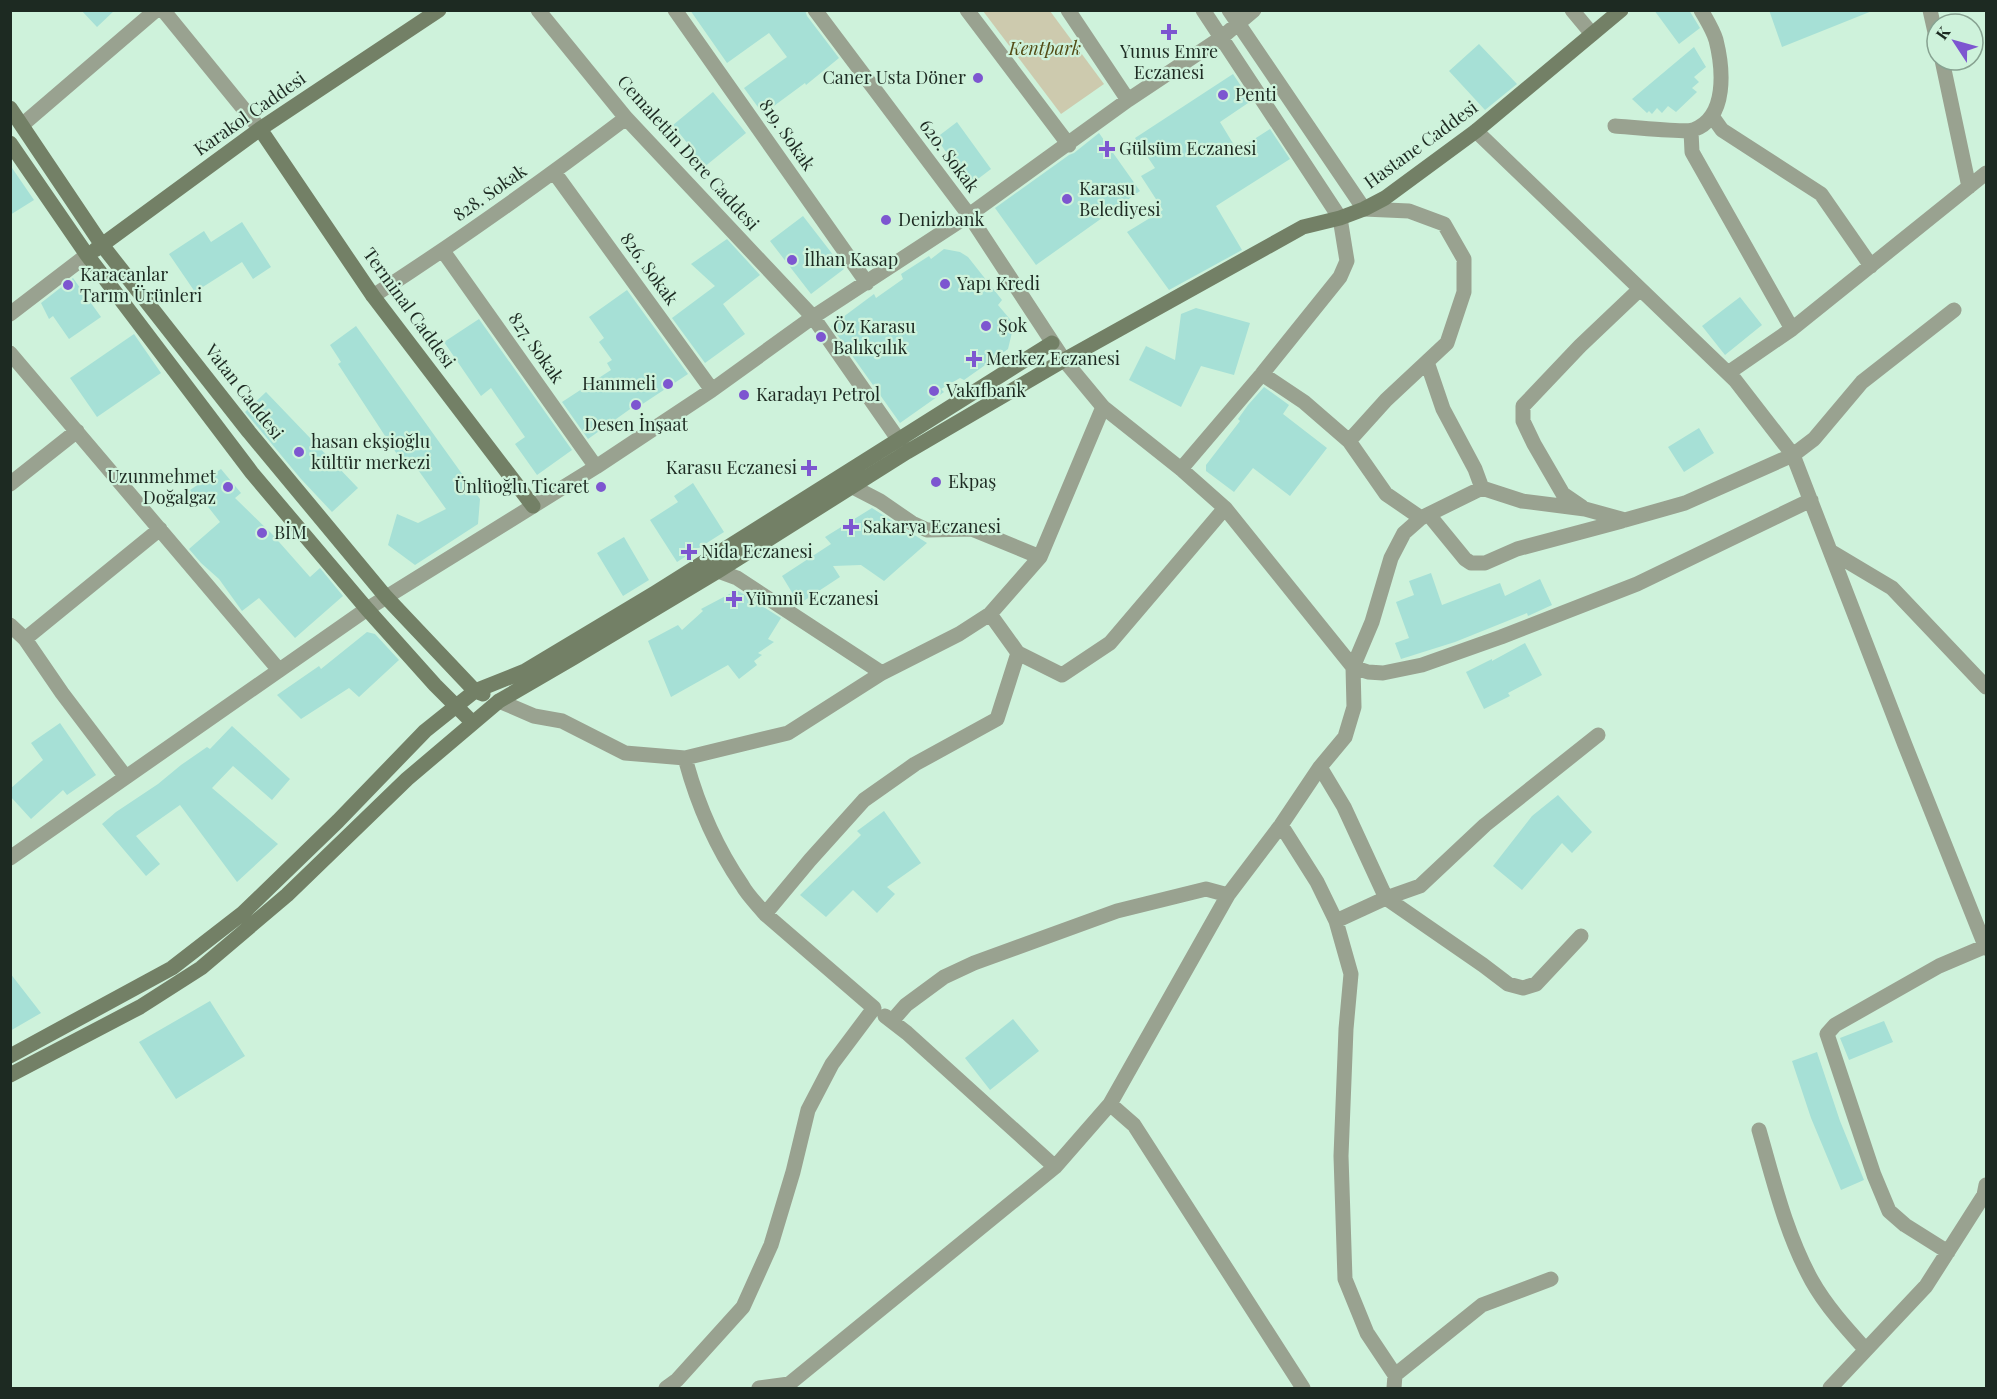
<svg xmlns="http://www.w3.org/2000/svg" width="1997" height="1399" viewBox="0 0 1997 1399" font-family="'Playfair Display',serif">
	<rect width="100%" height="100%" fill="#cef2db"/>
	<path fill="#cdcaae" d="M983,11H1050L1104,84L1061,114Z"/>
	<path fill="#a6e0d6" d="M81,10H115L97,27Z
		M690,10H805L807,16L839,58L806,85L805,83L763,114L744,88L787,57L769,33L727,63Z
		M1654,10H1689L1700,28L1679,44Z
		M1769,10H1872V11L1782,47Z
		M1479,44L1517,84L1485,110L1449,71Z
		M1694,47L1706,67L1694,77L1699,82L1692,88L1697,92L1676,112L1668,106L1662,113L1657,108L1652,114L1649,111L1647,113L1632,99Z
		M1233,74L1251,101L1220,122L1237,150L1270,129L1290,159L1216,206L1242,250L1169,290L1127,232L1163,210L1141,176L1155,168L1135,138Z
		M713,92L746,133L703,168L685,146L688,144L673,125Z
		M957,122L991,169L970,185L936,138Z
		M1099,133L1140,191L1036,265L995,208L1069,155L1074,153Z
		M10,165L34,200L10,215Z
		M803,216L844,269L811,294L770,241Z
		M242,222L271,267L253,279L242,262L195,292L169,254L204,231L211,242Z
		M727,239L760,275L723,304L745,334L705,363L672,318L715,286L691,264Z
		M944,249L960,252L968,257L1002,300L998,305L1014,324L1008,349L964,380L960,378L941,389L944,392L900,423L831,326L874,294L876,298L903,279L901,274L929,256L931,259Z
		M73,278L101,317L69,339L53,316L49,319L41,303Z
		M627,290L688,374L635,409L633,407L588,439L562,402L611,370L607,363L612,360L599,342L604,338L589,317Z
		M1740,297L1762,325L1725,355L1702,326Z
		M1196,308L1250,323L1234,375L1201,366L1181,407L1129,380L1146,346L1175,360L1181,314Z
		M479,319L572,450L537,475L515,444L525,437L491,388L481,396L444,342Z
		M356,326L480,499L478,524L415,565L388,545L397,514L418,523L446,509L416,467L408,471L338,364L341,362L330,345Z
		M134,334L161,373L97,417L70,378Z
		M1264,387L1289,405L1283,414L1327,448L1290,496L1253,468L1234,492L1206,471V465L1240,421L1238,419L1248,405Z
		M266,392L358,488L332,512L301,479L245,412Z
		M1699,428L1714,453L1684,472L1668,447Z
		M221,469L241,493L235,498L272,534L310,577L320,568L343,596L295,638L259,598L242,611L219,579L201,563L189,549L220,522L205,503H200L190,490Z
		M693,483L724,532L677,562L650,520L678,502L674,496Z
		M872,508L927,543L884,581L861,565L833,566L840,577L799,604L782,576L831,544L825,537Z
		M624,537L649,580L623,596L597,553Z
		M1431,573L1442,605L1500,583L1505,596L1540,579L1552,605L1528,616L1527,613L1455,642L1401,659L1395,643L1409,638L1396,602L1414,595L1409,581Z
		M737,590L781,618L768,639L774,642L758,653L762,655L754,661L757,665L739,679L728,665L671,697L648,641L678,625L682,630L703,611L701,609Z
		M367,632L375,634L399,660L359,697L349,688L301,719L277,695L319,666L321,669Z
		M1525,643L1542,675L1508,693L1510,696L1484,709L1466,672L1492,659V661Z
		M60,723L96,775L67,795L63,790L31,819L10,796V789L43,760L31,743Z
		M232,726L290,779L272,800L233,766L212,788L278,844L237,882L180,805L136,836L160,864L146,876L102,824L116,812L158,784L181,765L207,747L210,749Z
		M1558,795L1592,832L1572,853L1562,843L1522,890L1493,866L1532,816Z
		M884,811L921,863L887,887L895,894L877,913L853,890L826,917L800,895L861,835L857,831Z
		M10,973L41,1013L10,1031Z
		M210,1001L245,1056L176,1099L139,1042Z
		M1013,1019L1039,1051L990,1090L965,1058Z
		M1884,1021L1893,1042L1849,1060L1840,1038Z
		M1817,1052L1840,1121L1864,1180L1841,1190L1811,1118L1792,1061Z"/>
	<g fill="none" stroke-linecap="round" stroke-linejoin="round">
		<path stroke="#99a290" stroke-width="15" d="M163,10L260,129
			M538,10L626,118L813,317L905,449
			M675,10L867,283
			M967,10L1069,145
			M1068,10L1128,100
			M1229,10L1364,209L1409,211L1444,224L1464,259V292L1447,343L1386,400L1349,441
			M1572,10L1592,34
			M1930,10L1937,41
			M1942,60L1969,187
			M1712,116L1722,130L1821,194L1871,266
			M22,125L156,10
			M1615,126C1630,127 1683,133 1693,130C1728,118 1723,68 1716,40C1713,30 1706,19 1701,10
			M1476,131L1735,380L1793,455L1905,745L1986,948
			M1691,131L1692,152L1792,329
			M554,172L712,390
			M443,251L596,467
			M373,296C460,240 544,180 626,118
			M10,314L87,255
			M10,353L279,670
			M1427,362L1443,409L1475,469L1482,488
			M1728,373L1792,329L1986,173
			M1262,374L1304,402L1349,441L1386,494L1421,518
			M1181,469L1262,374L1340,277L1347,261L1340,218L1203,10
			M10,484L77,431
			M853,487L880,501L912,523L927,530L972,529L1040,557
			M1811,500L1637,584L1501,637L1422,665L1383,673L1368,672L1353,667L1372,622L1391,558L1404,533L1421,518L1482,488L1522,501L1585,509L1625,520L1685,503L1793,455L1814,439L1862,382L1954,310
			M1582,507L1563,494L1534,444L1523,421V406L1580,346L1640,289
			M1429,515L1465,559L1471,563H1485L1517,549L1622,521
			M1830,551L1892,588L1986,687
			M718,571L737,578L882,673
			M990,614L1040,557L1103,407
			M10,625L25,639L62,693L125,776
			M25,639L160,529
			M1018,653L1062,675L1110,643L1225,508
			M499,701L534,716L562,721L625,753L685,758L788,733L882,673L959,634L990,614L1018,653L997,719L915,764L864,800L810,860L765,914L874,1008L832,1064L808,1110L793,1172L771,1245L743,1307L677,1380L666,1388
			M685,758C697,803 716,847 742,885C748,896 758,905 765,914
			M1320,767L1344,807L1386,898L1336,921L1351,974L1346,1029L1341,1156L1345,1279L1367,1333L1395,1375
			M1281,825L1317,882L1336,921
			M10,858L367,609L596,467L712,390L813,317L969,215L1128,100L1221,38L1254,10
			M1386,898L1420,886L1485,825L1598,735
			M1386,898L1483,965L1508,984L1523,988L1536,984L1581,936
			M885,1016L907,1033L1055,1167
			M892,1021L906,1005L944,977L974,963L1117,911L1206,889L1228,895
			M1110,1104L1134,1125L1303,1388
			M1759,1130C1774,1182 1786,1234 1812,1281C1826,1306 1847,1329 1866,1350
			M1948,1252L1905,1225L1889,1211L1874,1175L1827,1034L1835,1025L1939,966L1986,946
			M759,1388L789,1384L1055,1167L1110,1104L1228,895L1281,825L1320,767L1345,737L1354,707L1353,667L1225,508L1181,469L1103,407L1064,360L969,215L815,10
			M1394,1388L1395,1375L1482,1305L1551,1279
			M1830,1388L1926,1286L1984,1195L1986,1185"/>
		<path stroke="#738066" stroke-width="15" d="M10,108L102,245L249,432L386,597L475,691L483,694
			M260,129L373,296L533,506
			M10,143L87,255L252,473L367,609L435,685L473,723
			M95,250L260,129L439,10
			M10,1056L172,968L243,913L338,821L425,731L475,691L525,671L655,593L1052,343
			M10,1075L140,1007L201,968L287,895L407,779L499,701L573,658L718,571L907,452L1064,360L1303,227L1340,218L1364,209L1385,198L1476,131L1621,10"/>
	</g>
	<g fill="#7d56d0" stroke="#cef2db" stroke-width="2">
		<path d="M1166 23h6v6h6v6h-6v6h-6v-6h-6v-6h6z"/>
		<circle cx="978" cy="78" r="6"/>
		<circle cx="1223" cy="95" r="6"/>
		<path d="M1104 140h6v6h6v6h-6v6h-6v-6h-6v-6h6z"/>
		<circle cx="1067" cy="199" r="6"/>
		<circle cx="886" cy="220" r="6"/>
		<circle cx="792" cy="260" r="6"/>
		<circle cx="945" cy="284" r="6"/>
		<circle cx="68" cy="285" r="6"/>
		<circle cx="986" cy="326" r="6"/>
		<circle cx="821" cy="337" r="6"/>
		<path d="M971 350h6v6h6v6h-6v6h-6v-6h-6v-6h6z"/>
		<circle cx="668" cy="384" r="6"/>
		<circle cx="934" cy="391" r="6"/>
		<circle cx="744" cy="395" r="6"/>
		<circle cx="636" cy="405" r="6"/>
		<circle cx="299" cy="452" r="6"/>
		<path d="M806 459h6v6h6v6h-6v6h-6v-6h-6v-6h6z"/>
		<circle cx="936" cy="482" r="6"/>
		<circle cx="228" cy="487" r="6"/>
		<circle cx="601" cy="487" r="6"/>
		<path d="M848 518h6v6h6v6h-6v6h-6v-6h-6v-6h6z"/>
		<circle cx="262" cy="533" r="6"/>
		<path d="M686 543h6v6h6v6h-6v6h-6v-6h-6v-6h6z"/>
		<path d="M731 590h6v6h6v6h-6v6h-6v-6h-6v-6h6z"/>
	</g>
	<g text-anchor="middle" stroke-width="4.5" stroke-linejoin="round" paint-order="stroke">
		<g font-size="18" font-style="italic" fill="#524b15" stroke="#cef2db">
			<text x="1045" y="55">Kentpark</text>
		</g>
		<g font-size="18" fill="#1d2a22" stroke="#cef2db" text-anchor="start">
			<text x="1169" y="58" text-anchor="middle">Yunus Emre<tspan x="1169" dy="21">Eczanesi</tspan></text>
			<text x="966" y="84" text-anchor="end">Caner Usta Döner</text>
			<text x="1235" y="101">Penti</text>
			<text x="1119" y="155">Gülsüm Eczanesi</text>
			<text x="1079" y="195">Karasu<tspan x="1079" dy="21">Belediyesi</tspan></text>
			<text x="898" y="226">Denizbank</text>
			<text x="804" y="266">İlhan Kasap</text>
			<text x="80" y="281">Karacanlar<tspan x="80" dy="21">Tarım Ürünleri</tspan></text>
			<text x="957" y="290">Yapı Kredi</text>
			<text x="998" y="332">Şok</text>
			<text x="833" y="333">Öz Karasu<tspan x="833" dy="21">Balıkçılık</tspan></text>
			<text x="986" y="365">Merkez Eczanesi</text>
			<text x="656" y="390" text-anchor="end">Hanımeli</text>
			<text x="946" y="397">Vakıfbank</text>
			<text x="756" y="401">Karadayı Petrol</text>
			<text x="636" y="431" text-anchor="middle">Desen İnşaat</text>
			<text x="311" y="448">hasan ekşioğlu<tspan x="311" dy="21">kültür merkezi</tspan></text>
			<text x="797" y="474" text-anchor="end">Karasu Eczanesi</text>
			<text x="216" y="483" text-anchor="end">Uzunmehmet<tspan x="216" dy="21">Doğalgaz</tspan></text>
			<text x="948" y="488">Ekpaş</text>
			<text x="589" y="493" text-anchor="end">Ünlüoğlu Ticaret</text>
			<text x="863" y="533">Sakarya Eczanesi</text>
			<text x="274" y="539">BİM</text>
			<text x="701" y="558">Nida Eczanesi</text>
			<text x="746" y="605">Yümnü Eczanesi</text>
		</g>
		<g font-size="18" fill="#1d2a22" stroke="#cef2db">
			<text transform="translate(250 114) rotate(-35)" y="6">Karakol Caddesi</text>
			<text transform="translate(787 135) rotate(55)" y="6">819. Sokak</text>
			<text transform="translate(1421 145) rotate(-36)" y="6">Hastane Caddesi</text>
			<text transform="translate(688 153) rotate(48)" y="6">Cemalettin Dere Caddesi</text>
			<text transform="translate(949 156) rotate(53)" y="6">620. Sokak</text>
			<text transform="translate(490 193) rotate(-35)" y="6">828. Sokak</text>
			<text transform="translate(649 269) rotate(54)" y="6">826. Sokak</text>
			<text transform="translate(409 308) rotate(54)" y="6">Terminal Caddesi</text>
			<text transform="translate(536 348) rotate(55)" y="6">827. Sokak</text>
			<text transform="translate(244 392) rotate(52)" y="6">Vatan Caddesi</text>
		</g>
	</g>
	<rect width="1997" height="1399" fill="none" stroke="#1d2a22" stroke-width="24"/>
	<g transform="translate(1955 42) rotate(306)"><circle r="28" fill="#cef2db" stroke="#87a291" stroke-width="1.5"/>
	<path d="M0-4.5L10 22L0 15L-10 22Z" fill="#7d56d0"/>
	<text y="-9" font-size="16" font-weight="bold" text-anchor="middle" fill="#1d2a22">K</text>
	</g>
</svg>
